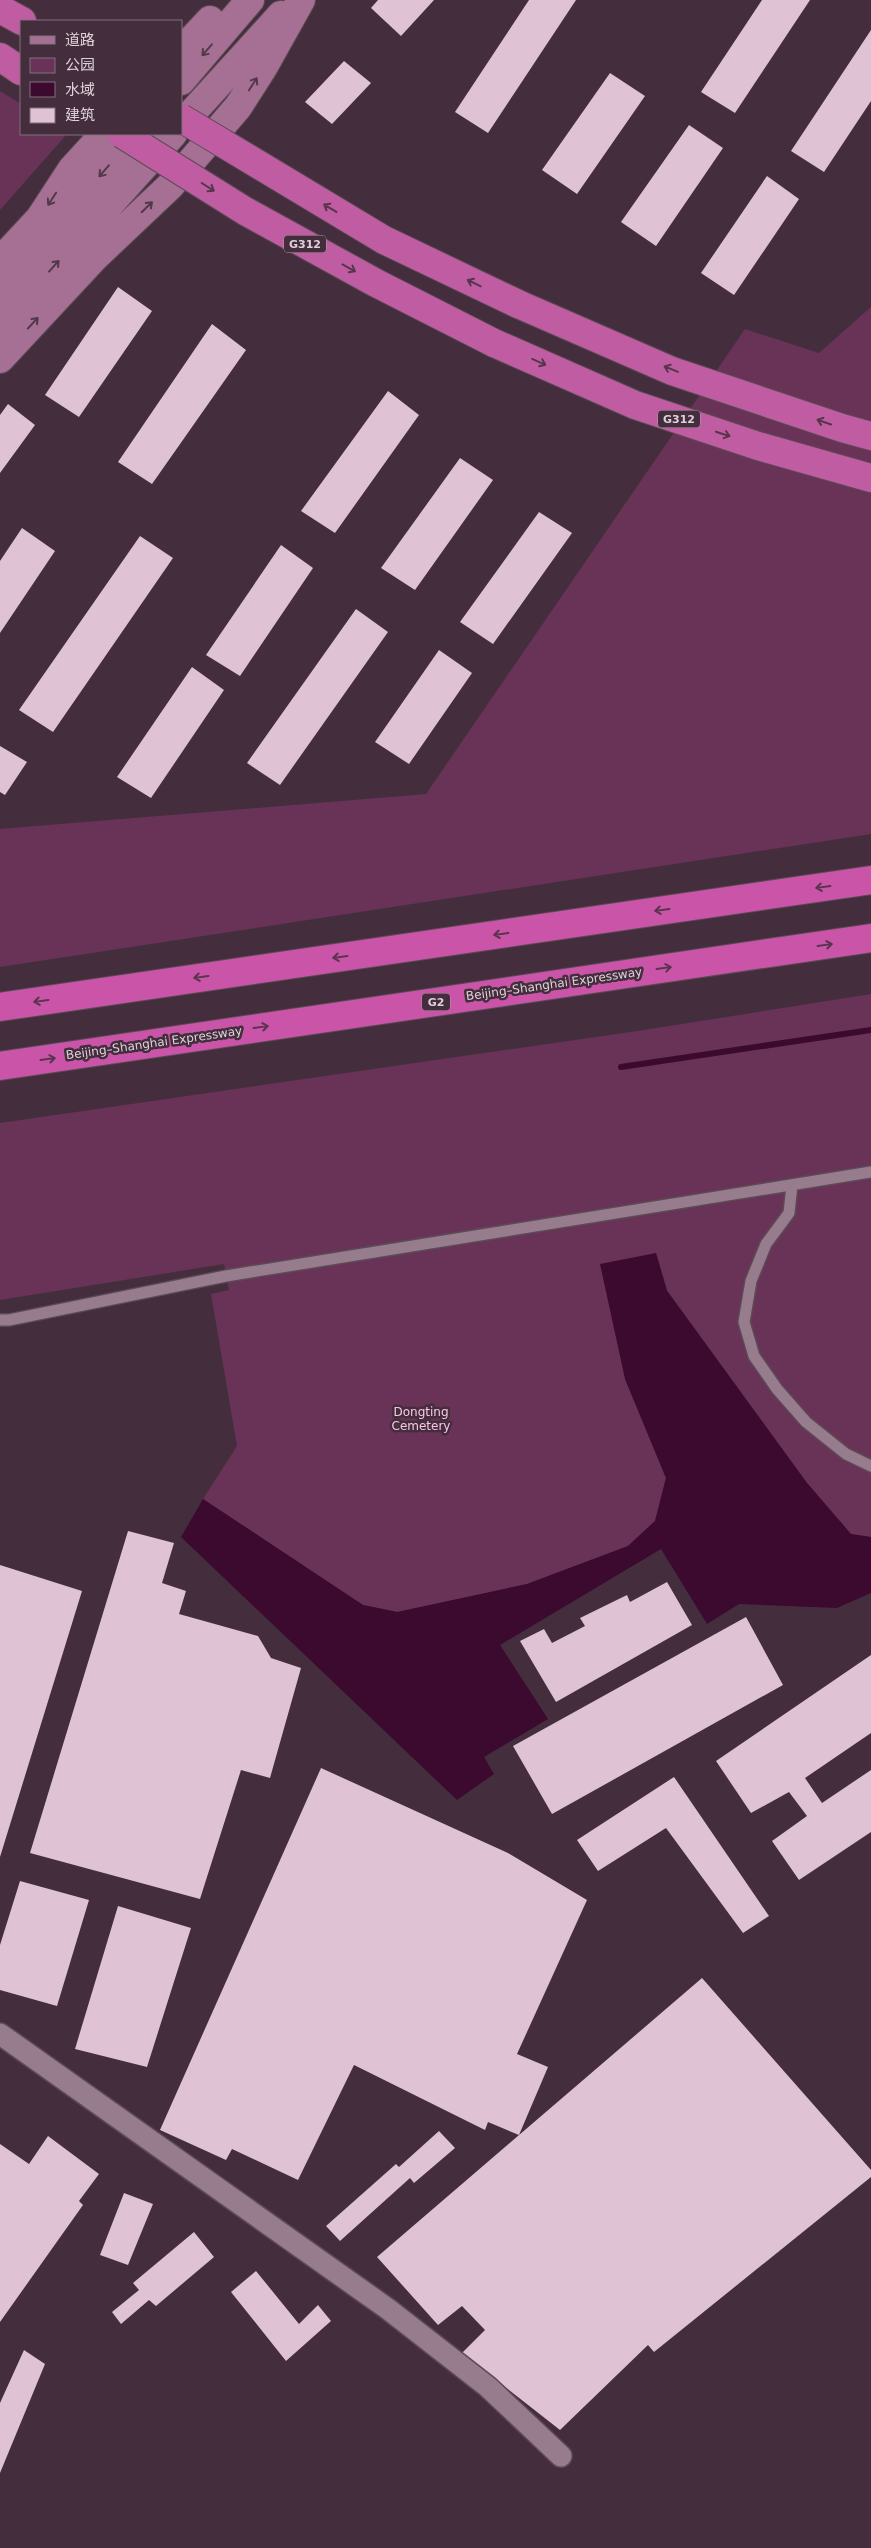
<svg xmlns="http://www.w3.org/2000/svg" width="871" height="2548" viewBox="0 0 871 2548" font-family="'DejaVu Sans','Noto Sans SC',sans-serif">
	<rect width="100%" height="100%" fill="#442e3d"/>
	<path fill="#683357" d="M0,91L21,104V134H67L0,210Z
		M871,307V834L0,967V829L426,794L745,329L819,353Z
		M871,994V1537L851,1534L807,1483L667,1290L656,1253L625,1379L666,1478L655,1521L628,1546L527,1584L398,1612L363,1605L203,1499L237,1446L211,1294L229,1290L224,1264L0,1300V1123L644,1030Z"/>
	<path fill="#3c092f" d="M656,1253L667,1291L807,1483L851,1534L871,1537V1593L837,1608L739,1604L707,1624L661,1549L500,1645L548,1719L484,1757L494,1774L457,1800L181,1537L203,1499L363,1605L397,1612L527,1584L628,1546L655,1521L666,1478L625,1379L600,1264Z"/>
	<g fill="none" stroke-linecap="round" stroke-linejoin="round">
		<path stroke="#3c092f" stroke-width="6" d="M621,1067L871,1030"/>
	</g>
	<path fill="#dfc2d4" d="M378,0H434L401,36L371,8Z
		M529,0H576L488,133L455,112Z
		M762,0H810L735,113L701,92Z
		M871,30V101L824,172L791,151Z
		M344,61L371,83L332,124L305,102Z
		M610,73L645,96L577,194L542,170Z
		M689,125L723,148L656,246L621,222Z
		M767,176L799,199L734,295L701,273Z
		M118,287L152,311L79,417L45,395Z
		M212,324L246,350L152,484L118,462Z
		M388,391L419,415L335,533L301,511Z
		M8,404L35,425L0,473V415Z
		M460,458L493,480L415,590L381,568Z
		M539,512L572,533L493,644L460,622Z
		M22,528L55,551L0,633V561Z
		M140,536L173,558L53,732L19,710Z
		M281,545L313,568L240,676L206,655Z
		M356,609L388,632L280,785L247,763Z
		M439,650L472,673L409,764L375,742Z
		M192,667L224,690L151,798L117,777Z
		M0,746L27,762L5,795L0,792Z
		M128,1531L174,1543L162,1583L186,1591L179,1614L258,1636L271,1658L301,1668L270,1778L241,1770L200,1899L30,1853Z
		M0,1565L82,1591L0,1857Z
		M667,1582L692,1625L556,1702L520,1641L544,1629L552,1643L585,1626L580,1618L627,1595L630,1602Z
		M746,1617L783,1685L552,1814L513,1746Z
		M871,1655V1733L805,1778L822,1803L871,1770V1832L799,1880L772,1841L807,1816L789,1792L751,1813L716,1761Z
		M321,1768L508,1853L587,1900L517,2054L548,2067L519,2135L488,2122L485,2130L354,2065L298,2180L232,2149L226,2160L160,2130Z
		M674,1777L769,1916L743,1933L666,1828L598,1871L577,1840Z
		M20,1881L89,1900L57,2006L0,1990V1945Z
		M118,1906L191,1928L147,2067L75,2049Z
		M702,1978L871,2170V2177L654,2352L648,2345L560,2430L462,2353L485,2330L462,2306L438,2325L377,2257Z
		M439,2131L455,2148L414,2183L410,2178L340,2241L326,2226L396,2164L399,2167Z
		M48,2136L99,2174L79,2201L83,2205L0,2322V2144L29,2164Z
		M124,2193L153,2204L128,2265L100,2255Z
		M194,2232L214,2257L156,2306L149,2300L121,2324L112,2312L139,2290L133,2283Z
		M256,2271L299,2324L318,2305L331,2321L286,2361L231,2292Z
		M24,2350L45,2364L0,2473V2403Z"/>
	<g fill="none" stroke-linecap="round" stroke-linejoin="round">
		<defs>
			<path id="service" d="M792,1185L789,1213L766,1244L751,1281L744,1322L754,1356L777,1389L806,1422L846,1454L871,1466
				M0,1320H9L226,1276L871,1172"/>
			<path id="minor" d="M0,2034L388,2309L488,2387L561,2456"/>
			<path id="secondary" d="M181,51L210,20
				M181,81L250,0
				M181,125L281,15
				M0,261L40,218L72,169L104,134
				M0,292L136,134
				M0,326L173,134
				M0,359L95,257L170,186L238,107L263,68L301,0"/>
			<path id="trunk" d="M0,9L22,21
				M0,57L21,71
				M518,304L672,371L842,428L871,436
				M494,343L635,405L758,446L871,478"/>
			<path id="motorway" d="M0,1007L871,880
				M0,1066L871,938"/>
		</defs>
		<use href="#service" stroke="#5d4a56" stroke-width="14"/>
		<use href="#minor" stroke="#5d4a56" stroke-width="24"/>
		<use href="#secondary" stroke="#5d4a56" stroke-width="30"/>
		<use href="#trunk" stroke="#5d4a56" stroke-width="30"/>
		<use href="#motorway" stroke="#5d4a56" stroke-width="30"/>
		<use href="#service" stroke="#967c8c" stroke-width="11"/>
		<use href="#minor" stroke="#967c8c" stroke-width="21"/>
		<use href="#secondary" stroke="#a67094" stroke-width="28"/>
		<use href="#trunk" stroke="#c05da2" stroke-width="28"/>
		<use href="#motorway" stroke="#ca55a8" stroke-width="28"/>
		<defs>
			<path id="trunk-bridge" d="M181,118L384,240L518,304
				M122,134L245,211L376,283L494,343"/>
		</defs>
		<use href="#trunk-bridge" stroke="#5d4a56" stroke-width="30" stroke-linecap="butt"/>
		<use href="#trunk-bridge" stroke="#c05da2" stroke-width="28"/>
	</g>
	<defs><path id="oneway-shaft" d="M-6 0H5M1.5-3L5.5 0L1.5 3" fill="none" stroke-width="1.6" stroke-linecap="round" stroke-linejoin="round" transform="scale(1.25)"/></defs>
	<g stroke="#53384a">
		<use href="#oneway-shaft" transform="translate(207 50) rotate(131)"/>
		<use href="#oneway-shaft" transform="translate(253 84) rotate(-57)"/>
		<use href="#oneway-shaft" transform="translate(104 171) rotate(131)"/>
		<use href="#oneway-shaft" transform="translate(52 199) rotate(123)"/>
		<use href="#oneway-shaft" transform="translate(147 207) rotate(-44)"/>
		<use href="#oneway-shaft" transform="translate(54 266) rotate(-48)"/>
		<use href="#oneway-shaft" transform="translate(33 323) rotate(-47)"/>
	</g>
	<g stroke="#57354c">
		<use href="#oneway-shaft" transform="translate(208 187) rotate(32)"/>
		<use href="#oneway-shaft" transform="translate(330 208) rotate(-149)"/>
		<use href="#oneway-shaft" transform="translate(349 268) rotate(29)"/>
		<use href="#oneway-shaft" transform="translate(474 283) rotate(-154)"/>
		<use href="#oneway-shaft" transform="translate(539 362) rotate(24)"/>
		<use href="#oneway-shaft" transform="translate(671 369) rotate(-158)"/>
		<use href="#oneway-shaft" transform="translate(824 422) rotate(-161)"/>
		<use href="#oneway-shaft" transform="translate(723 434) rotate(18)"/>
	</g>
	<g stroke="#58344d">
		<use href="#oneway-shaft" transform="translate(823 887) rotate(172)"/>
		<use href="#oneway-shaft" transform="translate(662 910) rotate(172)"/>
		<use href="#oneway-shaft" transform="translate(501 934) rotate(172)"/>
		<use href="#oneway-shaft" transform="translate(825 945) rotate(-8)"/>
		<use href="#oneway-shaft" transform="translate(340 957) rotate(172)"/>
		<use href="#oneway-shaft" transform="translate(664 968) rotate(-8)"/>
		<use href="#oneway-shaft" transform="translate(201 977) rotate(172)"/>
		<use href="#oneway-shaft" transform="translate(41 1001) rotate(172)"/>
		<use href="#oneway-shaft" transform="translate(261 1027) rotate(-8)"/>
		<use href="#oneway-shaft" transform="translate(48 1059) rotate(-8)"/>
	</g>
	<g text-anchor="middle" stroke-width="5" stroke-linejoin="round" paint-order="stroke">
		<g fill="#442e3d" stroke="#b0a0ab" stroke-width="1">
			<rect x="284" y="235.5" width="42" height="17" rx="4"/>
			<rect x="658" y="410.5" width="42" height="17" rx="4"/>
			<rect x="422" y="993.5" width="28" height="17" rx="4"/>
		</g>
		<g font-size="11" font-weight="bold" fill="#dfd1da">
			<text x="305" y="248">G312</text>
			<text x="679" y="423">G312</text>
			<text x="436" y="1006">G2</text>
		</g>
		<g font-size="12" fill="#dfd1da" stroke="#442e3d">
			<text transform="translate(554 984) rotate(-8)" y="4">Beijing–Shanghai Expressway</text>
			<text transform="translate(154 1043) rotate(-8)" y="4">Beijing–Shanghai Expressway</text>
		</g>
		<g font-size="12" fill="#f8c5e5" stroke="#442e3d">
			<text x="421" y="1416">Dongting<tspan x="421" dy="14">Cemetery</tspan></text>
		</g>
	</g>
	<rect x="20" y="20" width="162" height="115" fill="#442e3d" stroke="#826f7c"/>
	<rect x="30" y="36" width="25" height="8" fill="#a67094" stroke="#826f7c"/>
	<text x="65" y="45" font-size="15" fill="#dfd1da">道路</text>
	<rect x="30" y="58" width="25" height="15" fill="#683357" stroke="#826f7c"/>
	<text x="65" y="70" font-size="15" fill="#dfd1da">公园</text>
	<rect x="30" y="82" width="25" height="15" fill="#3c092f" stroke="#826f7c"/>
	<text x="65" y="95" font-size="15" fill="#dfd1da">水域</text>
	<rect x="30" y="108" width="25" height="15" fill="#dfc2d4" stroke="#826f7c"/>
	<text x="65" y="120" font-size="15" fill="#dfd1da">建筑</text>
</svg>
